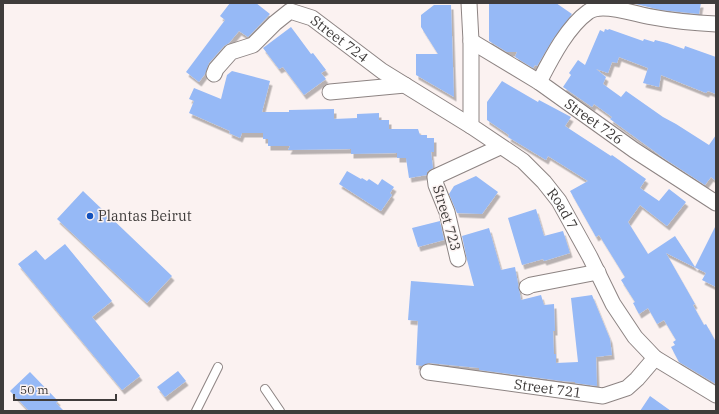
<svg xmlns="http://www.w3.org/2000/svg" width="719" height="414" viewBox="0 0 719 414" font-family="'IBM Plex Serif',serif">
	<defs>
		<filter id="shadow"><feDropShadow dx="2.5" dy="4.5" stdDeviation="0" flood-color="#0004"/></filter>
	</defs>
	<rect width="100%" height="100%" fill="#fbf2f1"/>
	<path fill="#96b9f6" filter="url(#shadow)" d="M230,3H256L270,14L248,37L239,31L229,43L224,46L209,63L205,74L199,82L186,72L225,20L220,16Z
		M489,3H556L572,14L553,39L537,66L535,65L533,68L515,57L517,52H507L489,41Z
		M631,3H701L699,14L661,10Z
		M434,5H451L454,97L416,75V54H438L421,27V15Z
		M291,27L311,54L313,53L326,70L321,73L326,79L304,95L283,67L279,69L263,48Z
		M605,29L608,30L609,29L643,41L644,39L654,42L655,40L667,43L684,49L685,46L716,57V94L708,91L706,93L661,75L659,87L643,83L648,68L619,57L617,63L612,62L608,73L596,69L606,77L603,84L621,97L626,91L663,117L676,124L709,145L716,135V181L711,177L705,185L665,159L610,119L612,117L594,104L592,107L563,87L571,75L569,73L578,60L585,65L600,30L604,32Z
		M232,71L270,81L262,112H289V110L334,109V119L357,118V114L379,113V120H389V129H418L420,135H427V138H434V152H431L433,168L427,172V175L409,178L406,158H397V153L351,154V149L288,150L290,146H268V139H263V133H242L240,138L229,133L230,131L189,113L194,101L189,99L194,88L221,99L227,75Z
		M502,81L538,102L539,100L571,117L565,126L611,156L612,155L646,179L640,188L659,201L669,189L686,202L667,226L640,205L628,222L648,254L675,236L695,267L716,225V287L702,280L706,273L666,253L695,304L693,305L704,325L706,324L716,342V384L679,362L671,347L675,345L673,342L676,340L664,320L657,324L648,308L639,314L633,303L635,302L621,280L625,277L599,235L596,237L570,191L588,181L548,156L546,160L508,137L509,135L487,120V102Z
		M347,171L361,179L362,178L367,181L369,179L378,185L382,179L394,187L390,193L392,195L381,211L339,184Z
		M476,176L498,192L482,214L457,213L449,194L454,186Z
		M83,191L172,276L147,303L57,219Z
		M536,209L544,236L563,231L570,253L544,261L543,259L522,265L508,218Z
		M440,221L444,240L418,247L412,228Z
		M489,228L501,270L515,267L521,300L541,295L544,305L554,304L555,331H553L554,354H556V363L578,362L571,298L592,295L610,339L612,355L596,357L597,386L575,383V382L562,381L479,370V368L429,363L422,366L416,365L418,321L408,320L411,281L474,286L467,260L462,236Z
		M65,244L112,301L92,317L140,376L122,390L18,264L36,250L45,260Z
		M178,371L186,381L165,397L157,387Z
		M30,372L58,401L56,403L64,411H29L10,391Z
		M650,396L671,411H640Z"/>
	<g fill="none" stroke-linecap="round" stroke-linejoin="round">
		<defs>
			<path id="lane" d="M265,389L280,411
				M196,411L218,367"/>
			<g id="street">
				<path id="s1" d="M469,3L471,41V126L523,161L544,182L559,201L590,257L613,304L635,337L655,358L716,395"/>
				<path id="s2" d="M471,41L539,82L634,150L716,203"/>
				<path id="s3" d="M214,74L216,69L231,52L253,45L275,23L290,11L312,18L382,71L471,126"/>
				<path d="M539,82C551,59 567,27 588,12C592,9 599,8 603,8C619,8 636,14 652,17C673,21 694,23 716,24"/>
				<path d="M330,92L405,85"/>
				<path d="M458,259L447,212L436,185L435,177L500,147"/>
				<path d="M527,287L531,285L598,272"/>
				<path id="s4" d="M428,372L603,396L627,388L637,379L655,358"/>
			</g>
		</defs>
		<use href="#lane" stroke="#8d8483" stroke-width="10"/>
		<use href="#street" stroke="#8d8483" stroke-width="17"/>
		<use href="#lane" stroke="#fff" stroke-width="8"/>
		<use href="#street" stroke="#fff" stroke-width="15"/>
	</g>
	<circle fill="#1351bc" stroke="#fbf2f1" stroke-width="1.5" cx="90" cy="216" r="4"/>
	<g text-anchor="middle" stroke-width="3" stroke-linejoin="round" paint-order="stroke">
		<g font-size="14" fill="#3f3c3b" stroke="#fbf2f1">
			<text dy="5" stroke="none"><textPath href="#s3" startOffset="159">Street 724</textPath></text>
			<text dy="5" stroke="none"><textPath href="#s2" startOffset="147">Street 726</textPath></text>
			<text dy="5" stroke="none"><textPath href="#s1" startOffset="248">Road 7</textPath></text>
			<text transform="translate(447 218) rotate(74)" y="5">Street 723</text>
			<text dy="5" stroke="none"><textPath href="#s4" startOffset="121">Street 721</textPath></text>
		</g>
		<g font-size="14" fill="#3f3c3b" stroke="#fbf2f1" text-anchor="start">
			<text x="98" y="221">Plantas Beirut</text>
		</g>
	</g>
	<rect width="719" height="414" fill="none" stroke="#3f3c3b" stroke-width="8"/>
	<path d="M14 394v6h102v-6" fill="none" stroke="#3f3c3b" stroke-width="2"/>
	<text x="20" y="394" font-size="12" fill="#3f3c3b" stroke="#fbf2f1" stroke-width="3" paint-order="stroke">50 m</text>
</svg>
